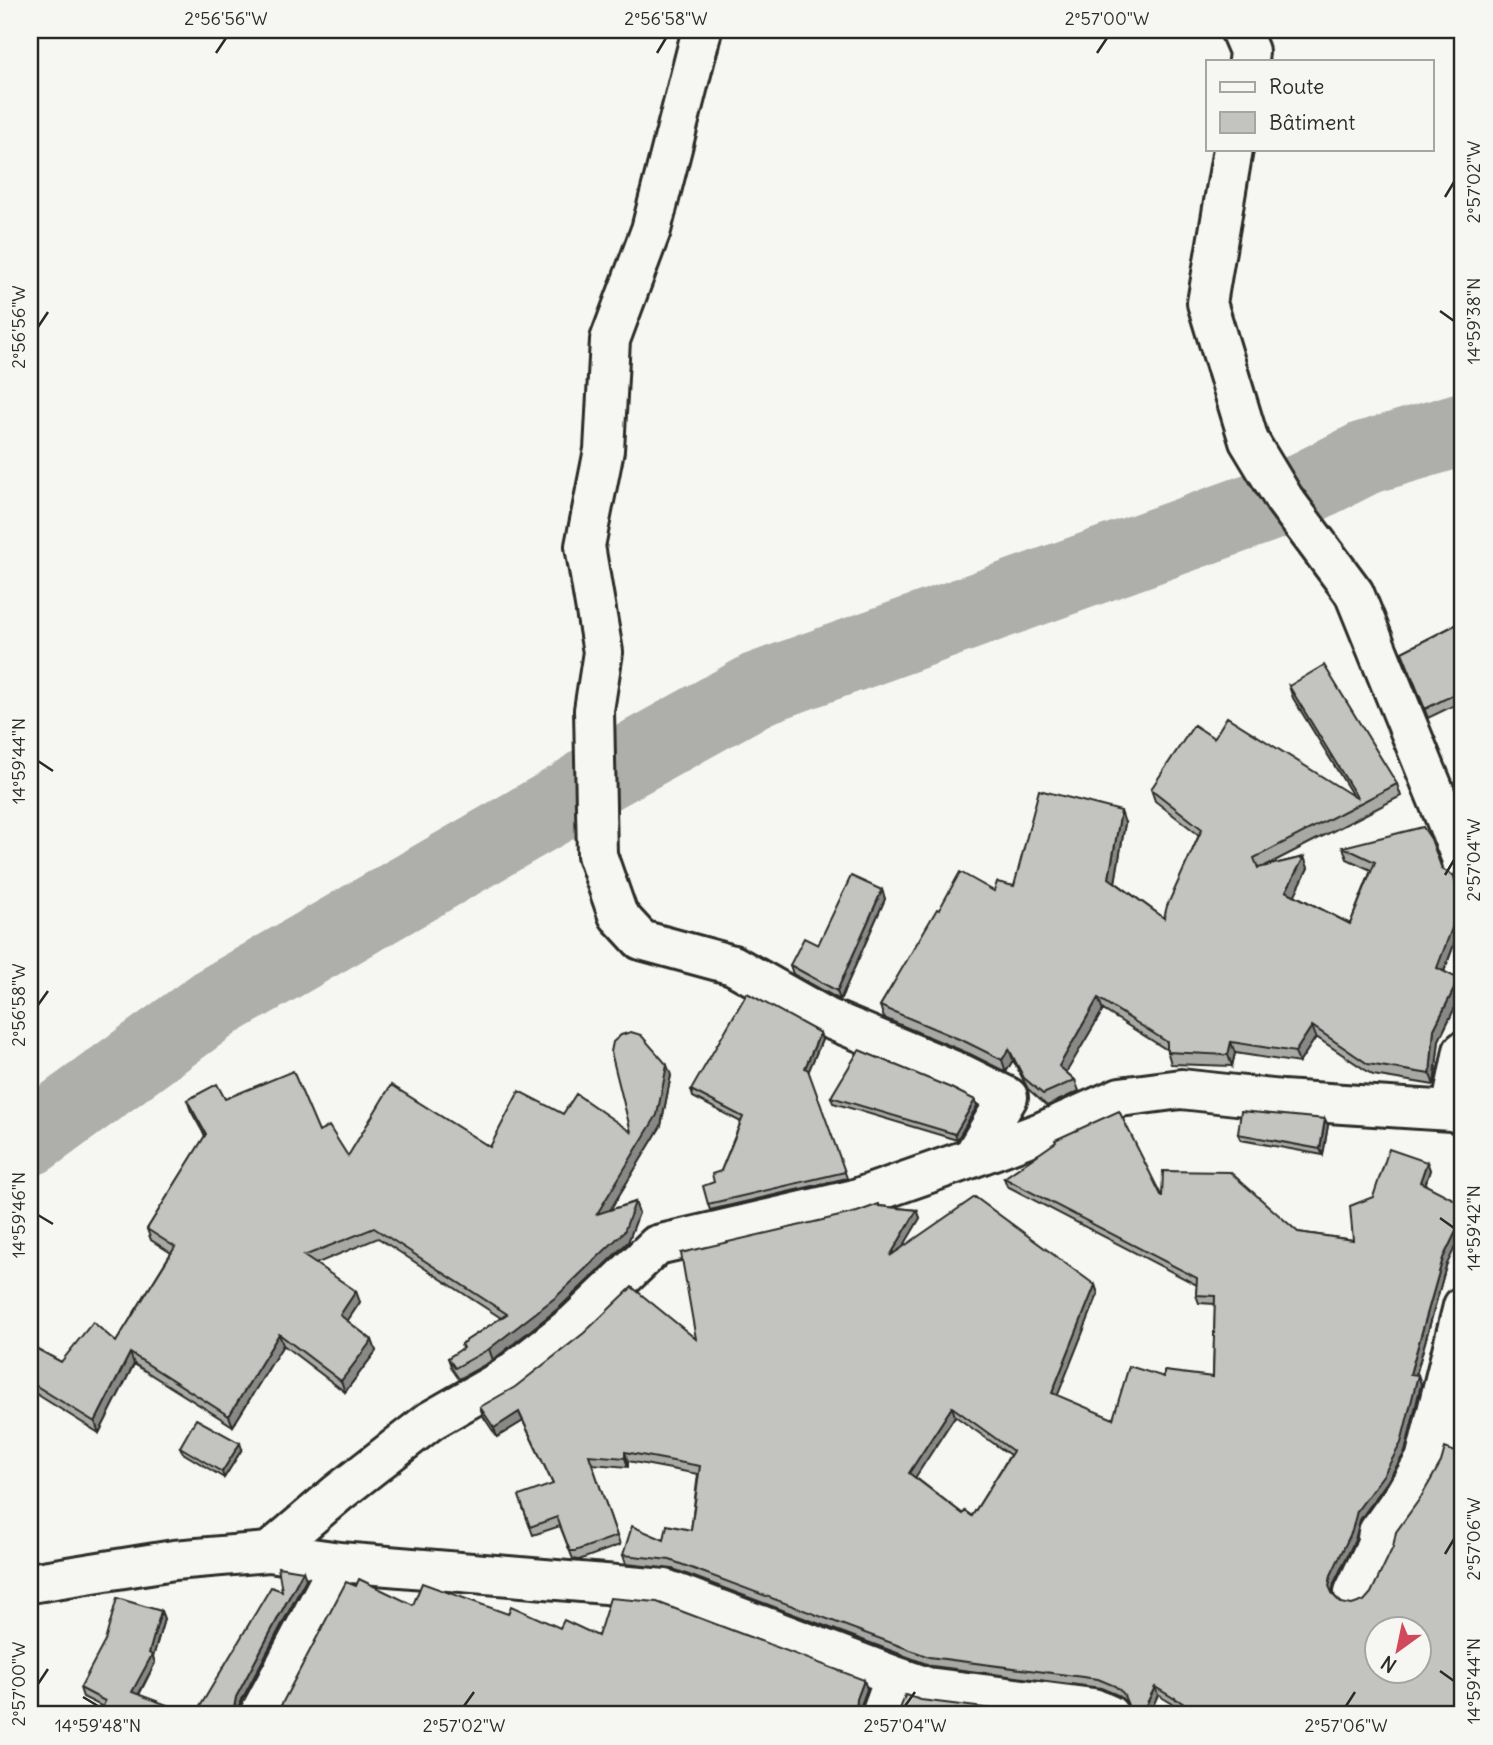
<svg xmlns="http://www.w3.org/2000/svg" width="1493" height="1745" viewBox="0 0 1493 1745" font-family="Delius,sans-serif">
	<rect width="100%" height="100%" fill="#f6f6f2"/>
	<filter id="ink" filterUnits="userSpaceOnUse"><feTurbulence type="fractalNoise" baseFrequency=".0143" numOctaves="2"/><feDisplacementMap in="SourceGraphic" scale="14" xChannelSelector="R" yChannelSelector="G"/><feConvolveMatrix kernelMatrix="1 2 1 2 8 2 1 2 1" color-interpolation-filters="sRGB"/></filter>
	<g filter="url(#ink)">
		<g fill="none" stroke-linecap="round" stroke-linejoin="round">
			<path stroke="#aeaeab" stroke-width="74" d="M30,1139L217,1002L572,797L596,779L758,689L1284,499L1365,458L1463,429"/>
			<defs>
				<path id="minor" d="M702,30L651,230L610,340L604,450L585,546L603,652L594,710L597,855L618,915L641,940L733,965L827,1018L962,1074L1008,1097L972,1158
					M1240,30L1249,51L1248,61
					M1233,149L1207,303L1249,441L1284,499L1354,593L1461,857L1463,866
					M1451,1111L1463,1051
					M1435,1419L1463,1440
					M269,1552L338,1493L430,1421L505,1378L574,1324L657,1245L855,1199L972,1158L1041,1132L1120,1097L1181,1089L1282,1100L1451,1111L1463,1114
					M30,1583L174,1560L269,1552L340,1562L665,1589L895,1676L927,1687L1093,1708L1109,1715
					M1354,1592L1376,1546L1378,1532L1405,1494L1425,1460L1463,1306
					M259,1715L340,1562
					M881,1715L895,1676"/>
			</defs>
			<use href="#minor" stroke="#2b2b2b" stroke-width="44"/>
			<use href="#minor" stroke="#f6f6f2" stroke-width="38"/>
		</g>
		<path fill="#a8a8a5" stroke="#2b2b2b" stroke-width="2" fill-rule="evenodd" d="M1463,621V701L1428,718L1402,652Z
			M1289,686L1397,784L1401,796L1265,866L1304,857L1308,868L1294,895L1350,924L1371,870L1347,859L1343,847L1442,869L1458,887L1463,920L1444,972L1459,979L1463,991L1439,1040L1434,1085L1373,1075L1316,1037L1299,1063L1235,1053L1232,1066L1171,1064L1167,1050L1103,1010L1066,1072L1075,1080L1079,1091L1047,1106L1028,1089L1013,1060L1006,1072L970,1054L884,1018L880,1006L939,910L994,891L1014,886L1125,823L1115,882L1164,918L1199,835L1155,801L1151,789L1214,738L1353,796L1293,698Z
			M882,890L885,899L840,1000L793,974L790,965L818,945Z
			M820,1033L822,1040L808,1072L847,1178L710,1210L708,1204L714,1182L721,1171L741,1122L693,1097L691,1090Z
			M671,1075L661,1126L610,1210L635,1202L639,1213L628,1242L560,1307L493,1360L459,1379L452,1369L448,1358L462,1349L461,1344L501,1318L378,1238L315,1264L360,1302L347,1321L372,1340L376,1351L345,1392L283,1345L233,1426L134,1364L99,1433L30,1390V1345L61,1362L116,1342L171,1253L151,1240L147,1229L205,1136L191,1111L187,1100L225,1099L319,1132L348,1156L490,1147L563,1114L631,1132Z
			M831,1097L975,1100L977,1106L957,1140L833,1103Z
			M1328,1125L1323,1155L1241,1140L1238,1134Z
			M1427,1162L1430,1170L1425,1185L1446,1266L1416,1375H1418L1421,1384L1405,1452L1387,1482L1360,1520L1355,1540L1334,1583L1332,1594L1463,1715H1191L1158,1695L1128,1705L1126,1702L1118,1695L1101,1688L932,1666L673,1569L626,1564L623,1555L691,1530L698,1474L628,1461V1467L592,1464L620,1545L579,1560L573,1559L560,1526L533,1535L522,1505L553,1484L523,1421L497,1437L483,1416L480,1407L696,1339L879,1206L917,1210L920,1218L903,1246L1095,1285L1098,1294L1057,1396L1113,1419L1164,1377H1213L1215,1304L1199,1303L1196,1295L1197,1285L1007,1186L1004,1178L1162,1197L1298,1232L1353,1240L1373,1197ZM955,1416L1010,1455L972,1516L963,1514L915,1477Z
			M1463,1390V1413L1460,1410L1457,1402Z
			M180,1447L242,1449L224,1478L183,1453Z
			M161,1611L164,1619L153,1657L155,1663L139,1695L103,1707L83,1697L80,1688Z"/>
		<path fill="#888886" stroke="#2b2b2b" stroke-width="2" d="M1121,811L1125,823L1114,889L1109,878Z
			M1304,857L1308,868L1291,903L1286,891Z
			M1454,876L1458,887L1463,908V920L1441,979L1437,968Z
			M882,890L885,899L840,1000L837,991Z
			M1459,979L1463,991L1439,1040L1434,1085L1430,1074L1434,1029Z
			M1098,998L1103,1010L1063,1078L1059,1066Z
			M1312,1026L1316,1037L1299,1063L1295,1052Z
			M820,1033L822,1040L807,1075L805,1068Z
			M1231,1042L1235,1053L1232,1066L1228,1055Z
			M1009,1049L1013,1060L1006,1072L1002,1060Z
			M667,1065L671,1075L661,1126L601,1225L597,1214Z
			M975,1100L977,1106L957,1140L955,1134Z
			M1325,1119L1328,1125L1323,1155L1320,1149Z
			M1427,1162L1430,1170L1423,1191L1420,1182Z
			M635,1202L639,1213L628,1242L560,1307L493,1360L489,1349Z
			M917,1210L920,1218L893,1264L890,1256Z
			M1463,1217V1231L1446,1266L1414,1382L1410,1374L1443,1258Z
			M1095,1285L1098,1294L1055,1402L1052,1393Z
			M356,1291L360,1302L344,1326L340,1315Z
			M279,1334L283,1345L233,1426L229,1416Z
			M372,1340L376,1351L345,1392L341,1381Z
			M130,1353L134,1364L99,1433L95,1422Z
			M1418,1375L1421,1384L1405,1452L1387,1482L1360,1520L1355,1540L1334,1583L1332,1594L1329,1586L1331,1575L1357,1511Z
			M952,1407L955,1416L913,1481L909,1473Z
			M519,1412L523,1421L497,1437L494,1428Z
			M240,1443L242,1449L224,1478L222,1472Z
			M625,1452L628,1461V1467L625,1458Z
			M303,1571L306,1579L239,1705L237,1715H236L234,1708L236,1697Z
			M161,1611L164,1619L153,1657L155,1663L135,1701L132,1692L149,1653Z
			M864,1680L867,1689L860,1708V1715H858L856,1710L857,1699Z
			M1155,1687L1158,1695L1149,1715H1141Z"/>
		<path fill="#c3c3c0" stroke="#2b2b2b" stroke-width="2" fill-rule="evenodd" d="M1463,621V690L1425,709L1402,652Z
			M1324,665L1397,784L1254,858L1258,868L1304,857L1286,891L1350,924L1375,862L1343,847L1423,827L1431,839L1442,869L1454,876L1461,904L1437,968L1459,979L1434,1029L1430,1074L1368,1064L1312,1026L1295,1052L1231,1042L1228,1055L1167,1052V1042L1098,998L1059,1066L1075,1080L1043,1094L1024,1078L1009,1049L1002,1060L966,1042L880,1006L937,909L939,910L960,872L994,891L997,882L1014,886L1039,790L1121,811L1109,878L1164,918L1167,906L1202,829L1151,789L1194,725L1214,738L1227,717L1358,799L1289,686Z
			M851,876L882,890L837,991L790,965L804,938L818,945Z
			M747,993L820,1033L805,1068L808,1070L845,1172L708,1204L703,1186L714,1182L712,1174L721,1171L743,1117L691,1090Z
			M631,1032L641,1035L667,1065L657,1115L597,1214L635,1202L624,1232L556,1297L489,1349L455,1368L448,1358L463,1348L461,1344L507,1314L374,1228L304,1256L356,1291L340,1315L372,1340L341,1381L279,1334L229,1416L130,1353L95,1422L30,1382V1345L61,1362L93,1322L116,1342L175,1247L147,1229L206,1134L187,1100L217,1084L225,1099L293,1071L319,1132L329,1126L348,1156L391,1085L490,1147L519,1091L563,1114L576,1094L631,1132L611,1052L613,1042L621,1035Z
			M859,1050L951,1088L975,1100L955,1134L831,1097Z
			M1119,1111L1162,1197L1163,1171L1230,1172L1298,1232L1353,1240L1350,1206L1373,1197L1389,1149L1427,1162L1420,1182L1463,1204V1217L1443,1258L1410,1374L1418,1375L1401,1443L1384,1474L1357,1511L1352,1531L1331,1575L1329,1586L1333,1595L1341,1603L1352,1605L1364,1601L1371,1593L1393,1547L1396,1532L1421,1497L1441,1462L1445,1448L1458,1453L1463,1452V1715H1201L1175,1698V1699L1155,1687L1141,1715H1126L1128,1705L1123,1693L1115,1686L1098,1679L929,1657L670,1560L623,1555L632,1526L664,1540L667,1525L691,1530L700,1466L625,1452V1458L589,1455L617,1536L575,1551H570L557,1517L530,1527L519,1496L553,1484L519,1412L494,1428L480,1407L515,1387L584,1333L632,1287L696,1339L681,1253L857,1212L879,1204V1206L917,1210L890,1256L975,1197L1095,1285L1052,1393L1113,1419L1129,1366L1164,1377V1371L1213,1377L1215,1296L1196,1295L1197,1278L1004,1178L1056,1142L1055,1140ZM952,1407L1013,1451L972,1516L965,1511L963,1514L909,1473ZM1377,1629H1419V1671H1377Z
			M1241,1111L1325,1119L1320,1149L1238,1134Z
			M1460,1389L1463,1390V1407L1457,1402Z
			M196,1419L240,1443L222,1472L180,1447Z
			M278,1567L303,1571L236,1697L234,1708L236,1715H195L271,1587L282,1591Z
			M359,1579L413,1605L422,1583L508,1614L511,1606L560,1628L564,1620L598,1636L610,1598L657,1602L864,1680L857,1699L856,1710L859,1715H276L346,1582L356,1586Z
			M117,1598L161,1611L149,1653L152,1655L132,1692L194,1715H100L105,1701L80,1688L105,1641Z
			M905,1695L921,1700L1040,1715H898Z"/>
	</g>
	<path fill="none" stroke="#2b2b2b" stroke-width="2.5" d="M216,53L226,38M657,53L666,38M1097,53L1107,38M1445,197L1454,182M1440,311L1454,321M38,327L48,312M38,761L53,771M1445,875L1454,860M38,1005L48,991M38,1215L53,1224M1440,1218L1454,1228M1445,1554L1454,1539M1440,1671L1454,1681M38,1684L48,1669M83,1697L98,1706M464,1706L474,1692M905,1706L915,1692M1346,1706L1355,1692"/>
	<rect width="1493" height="1745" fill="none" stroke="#f6f6f2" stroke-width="77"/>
	<rect x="1206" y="60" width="228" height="91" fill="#f6f6f2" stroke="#a5a5a2" stroke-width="2"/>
	<rect x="1220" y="82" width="35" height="10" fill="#f6f6f2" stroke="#a5a5a2" stroke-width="2"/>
	<text x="1269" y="94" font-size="21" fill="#2b2b2b">Route</text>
	<rect x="1220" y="112" width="35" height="21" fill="#c3c3c0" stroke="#a5a5a2" stroke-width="2"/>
	<text x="1269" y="130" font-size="21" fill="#2b2b2b">Bâtiment</text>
	<g transform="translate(1398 1650) rotate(213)"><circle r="33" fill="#f6f6f2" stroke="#a5a5a2" stroke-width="2"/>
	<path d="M0-5L12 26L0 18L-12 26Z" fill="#d1495b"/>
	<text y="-10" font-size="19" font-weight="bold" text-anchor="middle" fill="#2b2b2b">N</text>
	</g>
	<rect x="38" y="38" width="1416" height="1668" fill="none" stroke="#2b2b2b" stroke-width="2.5"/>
	<g font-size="18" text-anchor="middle" fill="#2b2b2b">
		<text x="226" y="25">2°56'56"W</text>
		<text x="666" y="25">2°56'58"W</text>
		<text x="1107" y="25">2°57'00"W</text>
		<text transform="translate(1474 182) rotate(-90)" y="6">2°57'02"W</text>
		<text transform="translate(1474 321) rotate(-90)" y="6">14°59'38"N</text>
		<text transform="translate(19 327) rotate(-90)" y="6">2°56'56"W</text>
		<text transform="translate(19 761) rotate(-90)" y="6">14°59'44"N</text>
		<text transform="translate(1474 860) rotate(-90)" y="6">2°57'04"W</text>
		<text transform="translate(19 1005) rotate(-90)" y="6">2°56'58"W</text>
		<text transform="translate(19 1215) rotate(-90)" y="6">14°59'46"N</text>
		<text transform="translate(1474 1228) rotate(-90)" y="6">14°59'42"N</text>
		<text transform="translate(1474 1539) rotate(-90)" y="6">2°57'06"W</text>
		<text transform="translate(1474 1681) rotate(-90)" y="6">14°59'44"N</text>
		<text transform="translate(19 1684) rotate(-90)" y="6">2°57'00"W</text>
		<text x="98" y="1732">14°59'48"N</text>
		<text x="464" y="1732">2°57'02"W</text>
		<text x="905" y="1732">2°57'04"W</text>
		<text x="1346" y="1732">2°57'06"W</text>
	</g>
</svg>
